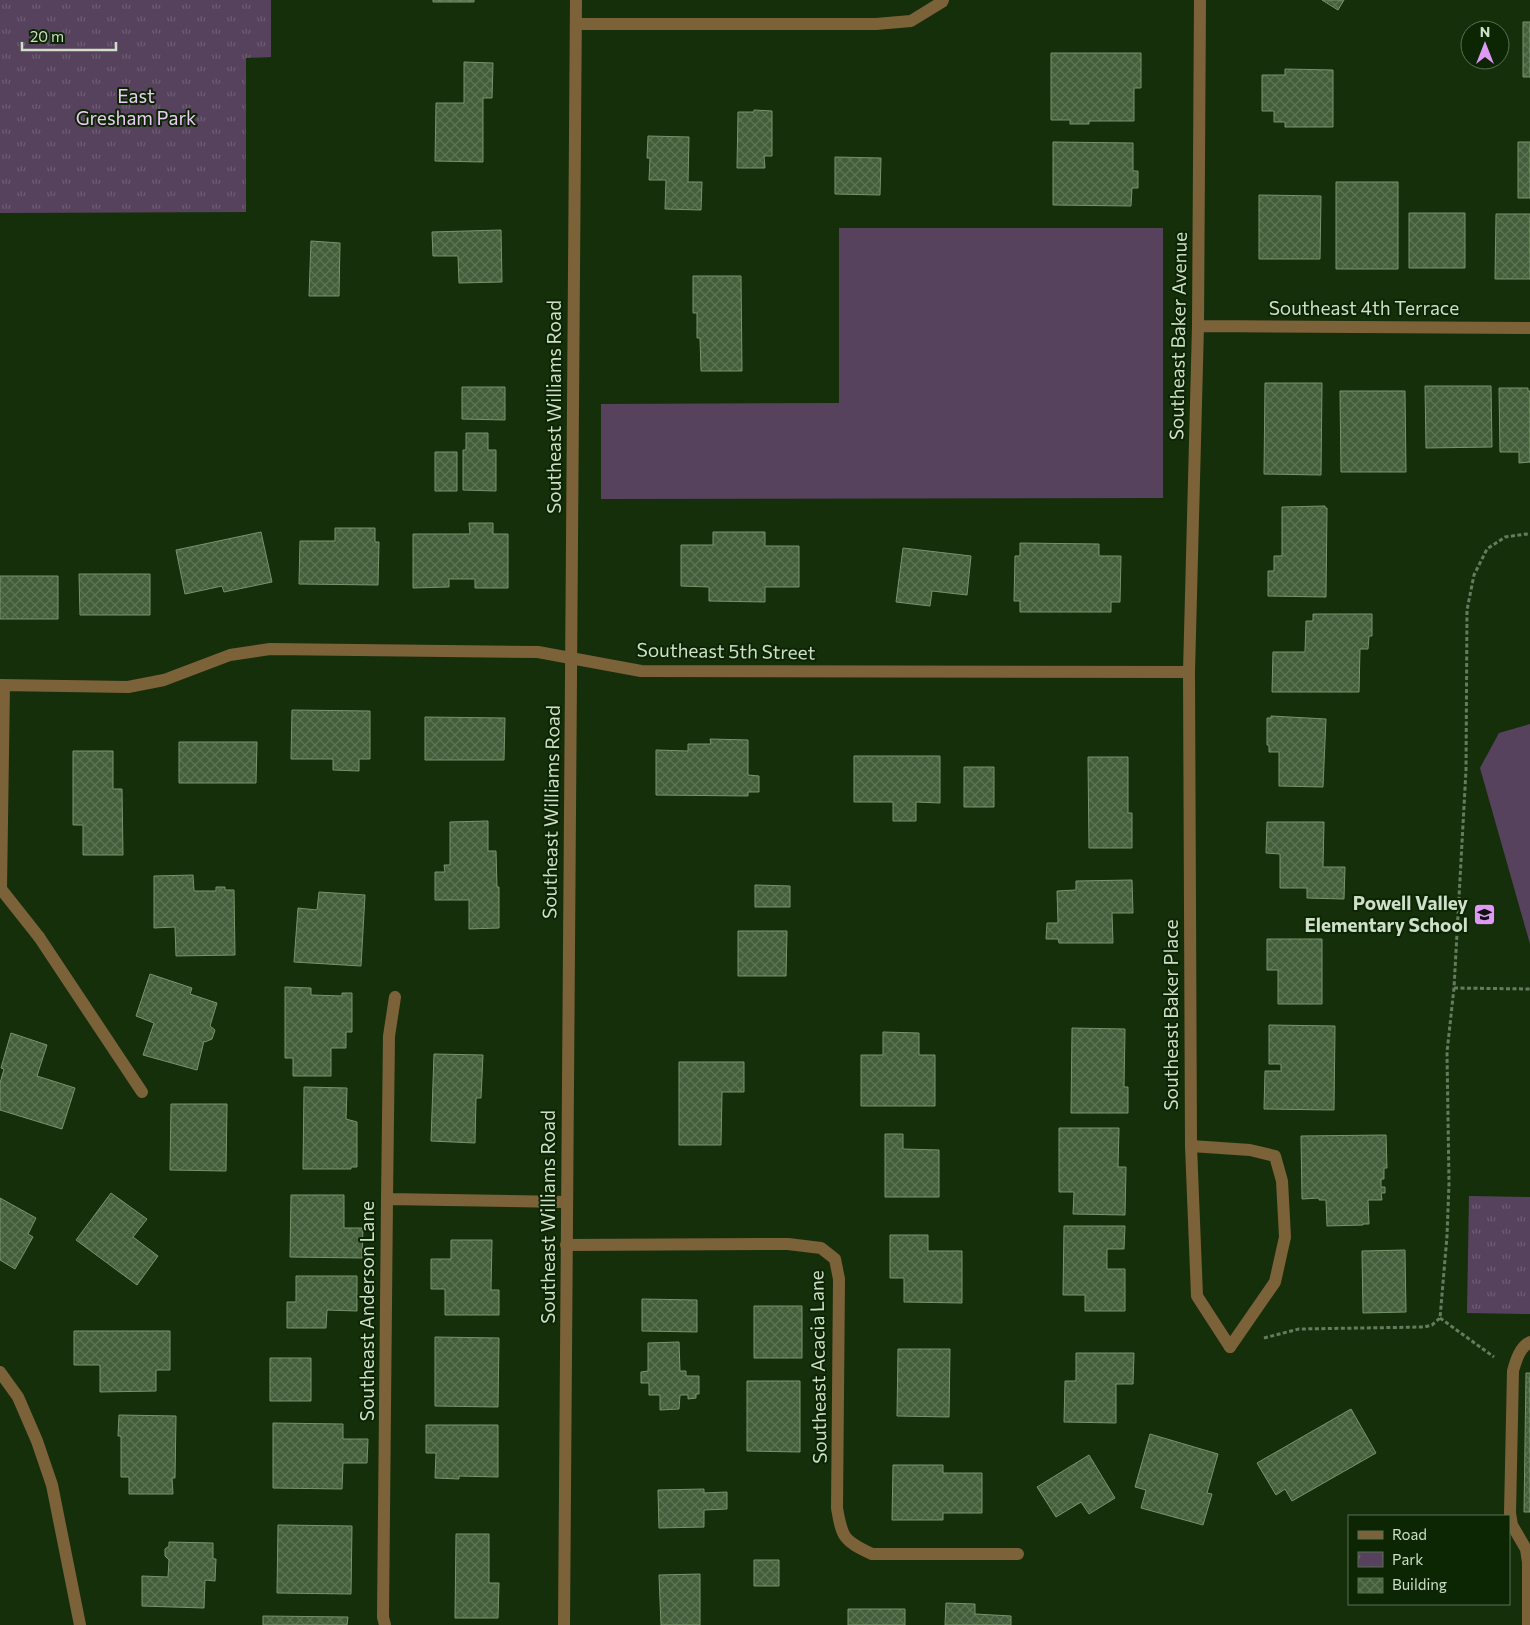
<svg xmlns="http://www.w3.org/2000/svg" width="1530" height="1625" viewBox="0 0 1530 1625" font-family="Commissioner,sans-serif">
	<defs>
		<pattern id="park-tufts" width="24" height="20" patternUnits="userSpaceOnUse" patternTransform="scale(1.25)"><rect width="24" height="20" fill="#57425d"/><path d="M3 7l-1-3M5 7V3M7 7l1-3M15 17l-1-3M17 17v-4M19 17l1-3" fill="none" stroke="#6e5d73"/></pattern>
		<pattern id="building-cross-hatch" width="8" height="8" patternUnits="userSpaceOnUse" patternTransform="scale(1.25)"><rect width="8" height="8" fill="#435e39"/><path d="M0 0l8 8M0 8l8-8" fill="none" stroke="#5d7554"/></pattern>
	</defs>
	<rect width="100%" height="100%" fill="#162f0b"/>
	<path fill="#57425d" d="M839,228H1163V498L601,499V404L839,403Z
		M1530,724V944L1480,768L1499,733Z"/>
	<path fill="url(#park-tufts)" d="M0,0H271V57L246,58V212L0,213Z
		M1469,1196L1530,1197V1314L1467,1313Z"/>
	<path fill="url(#building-cross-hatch)" stroke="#76946c" d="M433,0H474V2H433Z
		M1322,0H1344L1338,10Z
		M1523,22H1530V77H1523Z
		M1051,53H1141V88H1134V121H1089V124H1070V120H1051Z
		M464,62L493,63L492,98H483V162L435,161L436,103H464Z
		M1285,69L1333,70V127H1285V122H1274V111H1262V75H1285Z
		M754,110L772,111V156H764L765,168H737L738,112H754Z
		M648,136L689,137L688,182H702L701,210L665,209L666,180H649L650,158H647Z
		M1053,142L1133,143V171H1138V188H1132L1131,206L1053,205Z
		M1518,142H1530V198H1518Z
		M835,157L881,158L880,195L835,194Z
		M1336,182H1398V269H1336Z
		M1259,195L1321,196L1320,259H1259Z
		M1409,213H1465V268H1409Z
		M1496,214H1530V279H1495Z
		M501,230L502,282L459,283L458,256H433L432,232Z
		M311,241L340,243L339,296H309Z
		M693,276H741L742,371H701L700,338H697V313H693Z
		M1265,383H1322L1321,475L1264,474Z
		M1425,386H1491L1492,447L1426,448Z
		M462,387H505V420L462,419Z
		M1499,388H1528V391H1530V462L1519,463V452H1500Z
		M1340,391H1405L1406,472H1341Z
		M466,433H488V450H496V491L463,490V450H466Z
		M435,452H457V491H435Z
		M1325,506V508H1327L1326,597L1268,596V571H1274V556H1282V507Z
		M469,523H493V534H508V588H475V579H449V587L413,588V534H470Z
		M335,528H375V542H379L378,585L299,584L300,541H335Z
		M261,532L272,582L224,592L222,586L185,594L176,550Z
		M713,532H765V546H799V587H765V602L709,601V587L681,586V545H713Z
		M1020,543L1099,544V556H1121L1120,602H1111V612H1020V601H1014L1015,556H1020Z
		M903,548L971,556L967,595L932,591L930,606L896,602Z
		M79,574H150V615H80Z
		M0,576H58V619H0Z
		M1313,614H1372V636H1369L1368,649H1360L1359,692H1272L1273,652H1305L1306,621H1313Z
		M292,710L370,711V759H359V771L333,770V759H291Z
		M1271,716L1326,719L1323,787L1279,786V752H1269V745H1267V718H1271Z
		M425,717L505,718L504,760H425Z
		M710,739L748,740V775L759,776V792H748V796L656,795V750L688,751V744H711Z
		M179,742H257L256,783H179Z
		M73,751H113V789H122L123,855H83V825H73Z
		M854,756H940V803L916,802V821H893V802H854Z
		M1088,757H1128V813H1132V848H1089Z
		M964,767H994V807H964Z
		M488,821V851H496L497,887H499V928L469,929V900H435V872H445L444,865H450V822Z
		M1267,822H1324L1323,867H1345L1344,899L1307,898V888H1280V854L1266,853Z
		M193,875L194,891H216V887H225V890H234L235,955L176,956L175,927L154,928V876Z
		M1132,880L1133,913H1112L1113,943H1059L1058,939H1046L1047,923H1058L1057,891L1076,890V881Z
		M755,885L790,886V907H755Z
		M319,892L365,895L361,966L294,962L298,908L317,910Z
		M738,931H787L786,976H738Z
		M1267,939H1322V1004H1278V970H1267Z
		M150,974L192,988L190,994L217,1003L210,1026L215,1030L212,1039L205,1042L204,1041L197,1070L143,1055L154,1023L136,1016Z
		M285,987L311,988V995L342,996V993H352V1032H346V1048H331V1076H293V1058H285Z
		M1269,1025L1335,1026L1334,1110L1264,1109L1265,1071H1281V1064H1269Z
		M1072,1028L1125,1029L1124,1087H1128V1113H1071Z
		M883,1032L919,1033V1055H935V1106H861V1055H883Z
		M11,1033L47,1045L37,1076L75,1088L62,1129L0,1110V1083L4,1069L1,1068Z
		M434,1054L483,1055L481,1098H476L475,1143L431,1141Z
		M679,1062H744V1092H722L721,1145H679Z
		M304,1087L347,1088L346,1119L357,1122V1167H351V1169H303Z
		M171,1104H227L226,1171L170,1170Z
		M1059,1128H1119L1118,1167H1126L1125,1215L1073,1214L1074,1192H1059Z
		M885,1134H903V1149L939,1150V1197H885Z
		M1386,1135L1387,1168H1384V1179H1381V1187H1385V1193H1381L1382,1200H1368L1369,1224H1363V1225L1327,1226L1326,1200H1319V1198L1302,1199L1301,1136Z
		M111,1193L147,1219L133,1237L158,1256L137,1285L76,1240Z
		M291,1195H344V1228H363L362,1258L290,1257Z
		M0,1198L36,1218L28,1234L33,1237L15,1269L0,1260Z
		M1064,1226H1125L1124,1249H1107V1269H1125V1311H1085V1295H1063Z
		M890,1235H928V1251H962V1303L904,1302V1278H890Z
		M451,1240H492L491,1290H499V1315H445V1289H431V1259H451Z
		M1405,1250L1406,1312L1363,1313L1362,1251Z
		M296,1276H357V1311L327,1310L326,1328H287V1302H296Z
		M642,1299L697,1300V1332L642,1331Z
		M754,1306H802V1358H754Z
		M74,1331H170V1370H156V1391L100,1392V1365H74Z
		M435,1337L499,1338L498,1407L435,1406Z
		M679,1342L680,1371H686V1376H699V1394H696V1398L688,1399V1395H680L679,1409L660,1410V1395H649V1383H641V1372L648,1371V1343Z
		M898,1349H950L949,1417L897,1416Z
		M1076,1353H1134L1133,1384H1116V1423L1064,1422L1065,1381H1076Z
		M270,1358H311V1401H270Z
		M1526,1373H1530V1512H1524Z
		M747,1381H800V1452L747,1451Z
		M1351,1409L1376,1453L1292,1501L1285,1489L1276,1495L1257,1463Z
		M119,1415L176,1416L175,1478H172L173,1494H129V1477H121V1436H118Z
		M273,1423L343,1424V1439H368L367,1463H343L342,1489L273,1488Z
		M426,1425H498V1477L459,1476V1479L435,1478L436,1453H426Z
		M1150,1434L1218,1454L1207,1493L1212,1494L1203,1525L1141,1508L1146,1490L1135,1487Z
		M1089,1455L1115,1498L1089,1514L1081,1502L1056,1517L1037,1487Z
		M893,1465H943V1473H982V1513H943V1520H892Z
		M704,1489V1493L727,1492V1509L704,1510V1527L659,1528L658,1490Z
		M278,1525L352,1526L351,1594L277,1593Z
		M456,1534H489V1583H499L498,1618H455Z
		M169,1542L213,1543V1559H216L215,1581L205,1580L204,1608L142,1606V1576L168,1577L169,1560L165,1556V1549L169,1546Z
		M754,1560H779V1586H754Z
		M700,1574V1625H661L659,1575Z
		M946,1603L975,1604V1614L1011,1616V1625H945Z
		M848,1609H905V1625H848Z
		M263,1616L348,1617L347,1625H263Z"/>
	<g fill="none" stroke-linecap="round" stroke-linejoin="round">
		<path stroke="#667b5d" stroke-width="3" stroke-dasharray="4 2.5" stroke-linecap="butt" d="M1454,988L1530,989
			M1440,1318L1494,1357
			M1264,1338L1299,1329L1424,1327L1432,1325L1440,1318L1447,1236L1449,1183L1447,1052L1454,988L1466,770L1467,610L1474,575L1487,549L1505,537L1526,534L1530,535"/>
		<path stroke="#7c6239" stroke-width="12" d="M39,937L142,1092
			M1191,1146L1250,1150L1275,1156L1282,1181L1285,1237L1275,1282L1230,1347
			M1528,1625V1562L1526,1549L1512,1525L1510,1513L1513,1371C1516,1360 1520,1347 1530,1342"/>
		<path stroke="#7c6239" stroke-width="12" d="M1200,0L1198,326L1189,672L1191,1146L1197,1296L1230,1347
			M576,24H876L911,21L942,2L943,0
			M1198,326L1530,328
			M0,685L128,687L164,680L230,655L270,649L538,652L641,671L1189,672
			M4,685L1,889L39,937
			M387,1199L567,1202
			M566,1245L788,1244L821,1248L835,1259L839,1279L837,1508C842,1538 844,1541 872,1554H1018
			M0,1372L18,1397L37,1441L52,1485L80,1625
			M385,1625L383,1617L387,1199L389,1036L395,997"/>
		<path stroke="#7c6239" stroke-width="12" d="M564,1625L576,0"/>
	</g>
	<defs>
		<symbol id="school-square" viewBox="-11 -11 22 22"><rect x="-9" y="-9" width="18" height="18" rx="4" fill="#dd99f3" stroke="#0c2503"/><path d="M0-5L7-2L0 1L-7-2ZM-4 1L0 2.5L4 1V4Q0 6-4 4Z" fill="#111"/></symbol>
	</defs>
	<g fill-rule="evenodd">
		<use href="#school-square" x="1472" y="902" width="25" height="25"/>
	</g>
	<g text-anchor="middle" stroke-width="4" stroke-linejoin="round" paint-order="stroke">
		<g font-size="19" fill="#ebcaf6" stroke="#0c2503">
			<text x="136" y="103">East<tspan x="136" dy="22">Gresham Park</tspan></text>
		</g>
		<g font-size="19" fill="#cfdfc9" stroke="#0c2503">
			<text x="1364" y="315">Southeast 4th Terrace</text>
			<text transform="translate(1178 336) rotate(-89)" y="7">Southeast Baker Avenue</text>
			<text transform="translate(554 407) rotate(-90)" y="7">Southeast Williams Road</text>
			<text transform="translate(726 651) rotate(1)" y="7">Southeast 5th Street</text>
			<text transform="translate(551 812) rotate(-89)" y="7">Southeast Williams Road</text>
			<text transform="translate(1171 1015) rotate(-90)" y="7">Southeast Baker Place</text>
			<text transform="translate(548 1217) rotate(-90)" y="7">Southeast Williams Road</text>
			<text transform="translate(367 1311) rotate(-90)" y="7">Southeast Anderson Lane</text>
			<text transform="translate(818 1367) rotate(-91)" y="7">Southeast Acacia Lane</text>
		</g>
		<g font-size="19" font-weight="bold" fill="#cfdfc9" stroke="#0c2503" text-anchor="end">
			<text x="1468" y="910">Powell Valley<tspan x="1468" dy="22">Elementary School</tspan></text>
		</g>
	</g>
	<rect x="1348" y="1515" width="162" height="90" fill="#0c2503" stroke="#5a6f52"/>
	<rect x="1358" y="1531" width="25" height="8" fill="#7c6239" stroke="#5a6f52"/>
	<text x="1392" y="1540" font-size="15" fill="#cfdfc9">Road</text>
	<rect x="1358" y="1552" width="25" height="15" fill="url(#park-tufts)" stroke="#5a6f52"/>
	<text x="1392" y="1565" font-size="15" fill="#cfdfc9">Park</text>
	<rect x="1358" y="1578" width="25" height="15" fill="url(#building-cross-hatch)" stroke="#5a6f52"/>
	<text x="1392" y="1590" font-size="15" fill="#cfdfc9">Building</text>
	<g transform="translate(1485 45)"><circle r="24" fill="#0c2503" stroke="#5a6f52"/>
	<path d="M0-4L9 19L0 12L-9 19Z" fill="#dd99f3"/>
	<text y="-8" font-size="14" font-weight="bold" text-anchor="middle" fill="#cfdfc9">N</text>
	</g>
	<path d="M22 42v8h94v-8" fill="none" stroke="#cfdfc9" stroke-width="2.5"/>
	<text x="30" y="42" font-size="15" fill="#cfdfc9" stroke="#0c2503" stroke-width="4" paint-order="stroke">20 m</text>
</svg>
